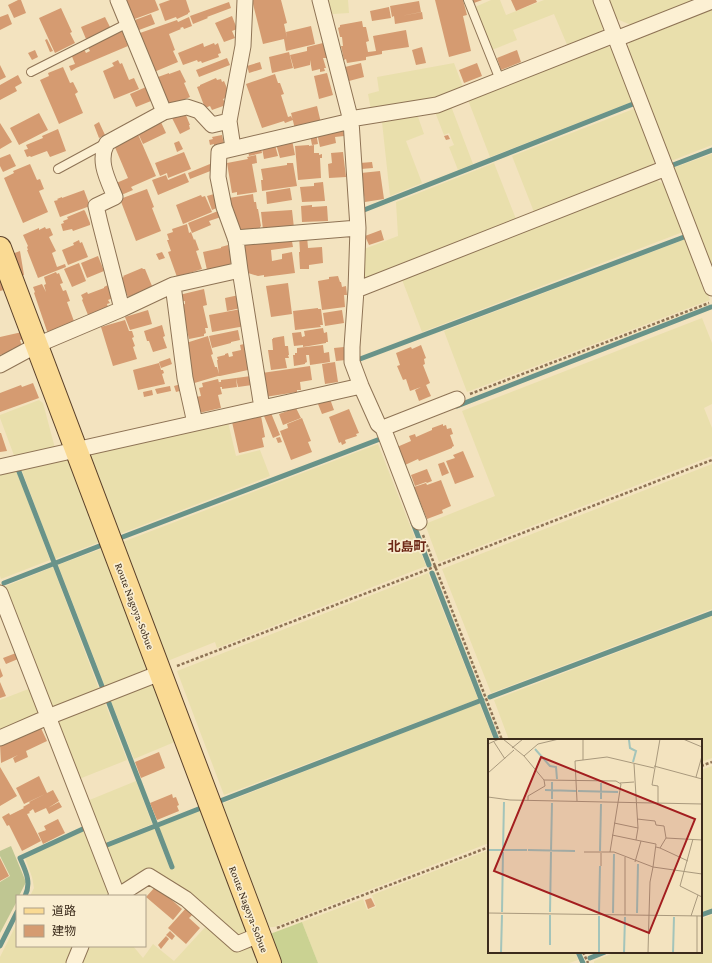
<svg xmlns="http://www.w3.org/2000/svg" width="712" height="963" viewBox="0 0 712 963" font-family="'Crimson Pro','Noto Sans JP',serif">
	<rect width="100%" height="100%" fill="#f3e3bf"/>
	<path fill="#e9dfac" d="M326,0H348L349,13L333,14L329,11Z
		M491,0H500L506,15L544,0H594L604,26L600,35L568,47L554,14L513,30L517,40L492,50L475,7Z
		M609,0H694L631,25L617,19Z
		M712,8V145L671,161L628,50L629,43L632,39Z
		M604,46L612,48L634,101L490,157L468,100Z
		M454,63L463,87L435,98L371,110L368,94L379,91L377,77Z
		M451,106L473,164L458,170L449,147L454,145L449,133L444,135L435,112Z
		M636,108L656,158L652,166L534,212L512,156Z
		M417,114L424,134L406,141L422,183L390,196L382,122Z
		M712,154V268L673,168Z
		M494,163L516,219L400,264V268L362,282L364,249L398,236L396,202Z
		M656,180L664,184L683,232L422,332L401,277Z
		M686,239L710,300L467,392L444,331Z
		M702,318L712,343V404L704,408L712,428V456L439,562L425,524L495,496L462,411Z
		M39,400L43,403L55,448L15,458L0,418V415Z
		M228,422L236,456L260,450L270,476L117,535L89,461L92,454Z
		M378,444L426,566L217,648L215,642L165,662L120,543Z
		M70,457L102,541L55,559L21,468Z
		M712,464V609L491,693L442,569Z
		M16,469L50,560L1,579L0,576V473Z
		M104,548L151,670L106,689L58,565Z
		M53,567L100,692L52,711L4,587Z
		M428,573L478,699L224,795L177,671Z
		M712,616V758L701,762V740H509L494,700Z
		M153,681L177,741L134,759L109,696Z
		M31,688L42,715L0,734V700Z
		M103,698L127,760L79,779L55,719Z
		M479,703L494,740H489V843L274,927H265L219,805Z
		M712,766V908L701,912V770Z
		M136,781L152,824L104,843L87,801Z
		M203,809L249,934L238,938L149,870L122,890L105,847L154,828L170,869L174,867L158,827Z
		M86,830L109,889V896H30L34,888L32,877L25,858Z
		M489,850V952H575L578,960L569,963H318L302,922L363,899L367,910L376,907L372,895Z
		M712,915V963H594V961L616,952H701V919Z
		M17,923V946H74L67,963H0V957Z
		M209,923L252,942L259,963H82L81,962L89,946H133L143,958L153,944L174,961Z"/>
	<path fill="#cad292" d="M302,922L318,963H282L270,934Z"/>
	<path fill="#bfc692" d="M11,846L26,882L19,896H17V901L0,933V882L10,876L0,856V851Z"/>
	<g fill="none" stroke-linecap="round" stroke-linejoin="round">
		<path stroke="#699389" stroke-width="5" d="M673,165L712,150
			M364,210L633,104
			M360,359L684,237
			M457,406L711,307
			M18,469L103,689
			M413,523L429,565
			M120,538L380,439
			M432,573L497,740
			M4,583L102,545
			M490,697L712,613
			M107,698L172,867
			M220,801L482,700
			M107,845L201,808
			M25,896C32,882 25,870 20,858L85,828
			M701,915L712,911
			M0,946L17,912
			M578,952L583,963
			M590,958L605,952"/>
	</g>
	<path fill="#d59b71" d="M18,0H21L26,13L14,18L8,5Z
		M124,0H155L159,10L132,20Z
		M170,0H186L190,12L188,13V14L177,19L176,17L165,21L159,4Z
		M252,0H281L287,23L284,24L287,38L286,32L311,26L315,44L286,51L284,39L263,44Z
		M435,0H463L467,15L463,16L471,51L449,57Z
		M473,0H482L474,3Z
		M511,0H536L537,2L516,11Z
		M419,1L421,12L401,16L422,12L423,19L395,24L394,16L392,17L390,6Z
		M229,2L231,8L207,17L208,18L193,24L190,16Z
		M389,7L391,18L372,21L370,11Z
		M61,8L72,32L70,33L75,43L55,53L39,18Z
		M8,14L12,24L0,30V17Z
		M151,14L155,24L139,30L135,20Z
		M232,16L237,29L232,31L235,38L224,42L215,23Z
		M105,17L111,29L86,39L81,27Z
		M189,17L192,26L184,29L183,27L180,28L181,29L169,34L175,50L173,51L178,62L154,72L142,40H143L140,33L177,20L178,22Z
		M362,21L363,27H366L369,41L366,42L368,52L376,51L373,36L406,30L409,47L382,51V54L366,57V60L347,63L346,59L344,60L341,46H343L342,37H340L338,28L340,27V25Z
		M122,31L128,46L76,68L71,71L69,66L75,64L71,54L84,49L86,53L90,51L88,47Z
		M47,39L53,51L50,52L45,40Z
		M203,43L204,47L214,43L215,45L218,43L221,53L218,54L219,57L202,63L201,61L198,62L197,60L183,65L178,53Z
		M323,43L327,58H323L326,68H324L325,71L320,72V69L312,71L310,60V65L294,69L290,55L307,51V47Z
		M422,47L426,63L416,65L412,50Z
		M35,50L38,57L32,60L28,53Z
		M517,50L521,62L501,70L497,58Z
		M289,52L293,68L272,73L269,57Z
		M227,58L230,65L199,77L196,70Z
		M118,60L120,64L122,63L129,80L134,78L139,89L114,99L103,71L114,66L112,63Z
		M260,62L262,69L249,73L247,66Z
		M361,63L364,77L349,81L345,67Z
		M477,63L482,76L464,83L459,70Z
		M0,65L6,77L0,80Z
		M63,67L70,83L73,82L78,92L75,94L83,113L59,124L40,80L49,76L48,73Z
		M180,70L186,82L184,83L190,97L169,106L156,82L160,80L158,77L169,73V74Z
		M327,73L333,95L319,99L314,76Z
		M275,74L278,83H280L284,94L281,95L288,117L291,116L293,120L285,123L284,121L262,128L246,84Z
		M18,75L22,83L15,87L17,91L0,100V85Z
		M216,78L217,80L221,79L222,82L224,81L229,93L228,97L223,99L226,105L212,110L210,106L205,108L197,87L200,86V85Z
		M146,87L151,101L136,107L130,94Z
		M317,106L321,123L295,129L291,113Z
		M39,113L48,130L19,145L10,128Z
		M185,113L190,125H189L190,129L180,134L172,118Z
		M160,120L166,133L143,144L137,131Z
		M99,122L105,135L99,138L94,125Z
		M0,123L12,142L0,149Z
		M343,128L344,136L335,137L336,143L320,147L317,133Z
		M58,129L66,151L50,157L47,151L31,157L30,156L27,157L24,150L28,149L26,145L43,138L42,136Z
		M137,132L156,176L131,187L133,190L119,196L114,184L128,178L114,145Z
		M316,133L318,144L312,145L310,135Z
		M222,135L224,144L214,146V144L210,145L209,140L213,139L212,137Z
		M448,135L450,139L446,140L444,136Z
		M292,140L295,155L280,158L276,144Z
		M179,141L183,149L177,152L174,143Z
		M275,145L278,156L264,159L262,148Z
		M309,145V146L314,145V153H319V155L322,154V158H320L321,178L298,180L295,146Z
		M261,148L262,153L249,156L248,151Z
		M184,152L191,169L168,178L167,173L160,176L155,163Z
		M343,152L346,177L329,178L328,164L332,163L331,153Z
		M10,154L16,166L3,172L0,166V158Z
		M256,155L257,163L252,164L257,192L237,195V192L232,193L227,163L248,159L247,157Z
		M372,162L373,168L361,169L360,163Z
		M287,163H293L297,186L262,191L261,180H263L261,169L287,165Z
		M30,164L37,180L40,179L44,189L39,191L48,212L23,223L4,178L14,173L13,171Z
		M210,164L213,170L190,179L188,173Z
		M380,171L384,199L365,202L361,173Z
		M185,173L189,182L158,195L152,180L166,175L168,180Z
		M323,182L325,201L302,202L300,187L314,186V183Z
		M290,188L292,200L267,204L266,192Z
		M147,189L154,207L152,208L161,231L136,241L120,199Z
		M84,190L90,206L60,217L54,201L58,200L57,199L62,197V198Z
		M214,194L219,207L212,210L207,196Z
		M253,194L254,202H256L257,209H258L261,226L260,227V228L239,232L236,217H235L233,208L231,209L229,198Z
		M201,195L202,197L205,196L212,212L183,224L176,205Z
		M312,205V207L327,206L328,221L302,222L301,206Z
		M84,210L85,211L90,223V225L73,231L72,229L63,231L61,224L64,223L63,221L68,219L67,217Z
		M292,210L294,228L263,230L261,212Z
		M218,211L221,217L209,221L211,225L192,233L188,223Z
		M187,224L189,233L191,232L194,240L195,239L199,250L196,251L202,269L177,277L168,252L171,251L167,240H169L167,234L173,232L172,229Z
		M45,227L46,229L50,228L53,235L49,237L56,251L52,253L57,267L65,264L66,267L38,278L27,250H28L27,247L28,246L23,235L39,228V230Z
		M381,230L384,240L369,245L365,236Z
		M291,236L293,247L271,250L272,261L282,259V254L292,252L295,273L264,277V275L258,276L248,273L243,241Z
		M299,236H307L308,248L322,247L323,263L309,265V269H300L299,252H300Z
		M79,240L80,243L82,242L88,257L68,265L62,250L74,245L73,243Z
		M228,245L232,263H230L231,264L207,270L203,252L221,248V247Z
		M20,251L24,275L21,276L12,254Z
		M162,252L165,258L159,260L156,254Z
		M98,256L104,271L87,278L81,263Z
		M79,263L86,281L72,287L64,269Z
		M142,268L143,269H145L152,286L150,287V288L128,297L120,278L124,277L123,276Z
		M56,272L57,274L59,273L63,283L60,284L63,291L66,290L70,301L67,302L75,324L48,334L34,293L35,292L33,287L42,284L46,292L44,285L46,284L44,277Z
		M338,276L340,282H341L342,287L346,286L347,295H344L345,307L322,310L318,281L329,279V277Z
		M0,278L4,290L0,291Z
		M288,283L292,314L271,317L266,286Z
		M108,285L113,298L108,300L110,303L107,304L108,307L88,315L82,300L83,299L81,295L87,292L88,294L104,288V287Z
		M204,289L207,305L203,306L208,328H205L206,333L204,334V336L189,339L181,305L185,304V301L180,302L179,295Z
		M239,295L241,308L227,311L225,298Z
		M318,308V309H321L323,325H320L321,327L295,330L293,311Z
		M241,309L245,326L212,332L209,315Z
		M148,310L152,324L130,330L125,317Z
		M342,310L344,323L325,326L323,313Z
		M125,320L129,331H132L134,337L132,338L135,346L133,347L137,359L113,366L101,327Z
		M162,325L165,336L163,337L167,348L153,352L149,341H147L144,331Z
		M323,328L324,333L327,332L328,342H326V343L303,347V345L294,346L292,333L301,332L302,337L305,336L304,331Z
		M238,330L240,340L231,342V343L212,348L209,336Z
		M22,332L24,339L20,340L22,346L12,349L13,351L0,355V337Z
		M208,336L213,354L211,355L215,367H217L219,374L217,360H218L217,357L225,355V354L228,353L229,357L233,356L232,352L241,350L240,345L248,343V370L220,376H218L191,384L186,343Z
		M284,336L285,346H288L289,355H288L289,358H285L287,368L271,370L268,350H273L272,339H273V338Z
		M323,345L324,353L329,352L330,362L310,365L309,355H306L307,362L305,363V364L294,366L293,355H295V353H297V348Z
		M421,345L426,358L424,359L425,364L423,365L430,383L426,385L431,396L419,401L415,390L421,387L410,391L406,379L403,380L397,366L400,365L396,353L411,347L412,349Z
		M344,347L346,360L336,361L334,348Z
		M170,358L172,364L161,368L159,362Z
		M335,362L338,382L325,384L322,364Z
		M159,363L161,370H163L164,373L162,374L165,384L138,390L133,370Z
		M310,366L312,380L300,382L301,390H297V392L265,397L262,373Z
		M251,376L252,385L238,387L236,378Z
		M236,378L237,387L222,389V387H220L219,382H221V380Z
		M218,379L222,394L218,395L221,408L199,413L196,397L201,396L199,388L203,387L202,383Z
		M33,383L39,398L0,412V393L21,385L22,387Z
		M181,384L183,390L176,392L174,386Z
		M170,386L171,391L157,394L155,389Z
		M152,390L153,395L144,397L143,392Z
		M330,399L334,410L322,414L318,404Z
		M296,408L301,418L283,425L279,414Z
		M349,409L359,433L356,434L357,436L345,440L346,443L342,445L341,442L339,443L329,417Z
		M271,413L280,435L273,438L264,416Z
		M261,416L265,437L262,438L264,447L239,453L232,422Z
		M302,418L311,441L308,442L312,452L291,460L280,431L288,428L287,424Z
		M443,424V426L446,425L447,429L451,428L453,434L450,435L454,446L452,447V448L419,461L418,459L405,465L397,447L411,441L409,436L415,434L416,437L432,430V428Z
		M0,433H1L7,451L0,452Z
		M280,437L282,442L278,443L276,438Z
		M463,451L474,477L455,484L446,461L455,458L453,455Z
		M444,462L449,473L442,476L438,464Z
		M427,469L432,481L427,483L426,482L415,486L411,475Z
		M441,480L451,506L442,510L443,513L427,519L414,487L426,483L427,485Z
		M16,653L18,659L6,664L3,658Z
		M0,668L3,676L0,678Z
		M0,682L6,696L0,698Z
		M40,726L47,741L26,751L28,757L15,763L13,758L18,755L1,763L0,744Z
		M159,752L165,768L141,778L135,762Z
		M0,767L17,796L0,806Z
		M39,776L47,793L53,790L59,801L48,808L59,802L62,807L49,814L46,808L35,813L33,809L29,812L30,813L27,814L41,841L22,851L9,825L7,826L2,817L9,813L10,815L24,808L23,807L30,803L29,802L45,794L24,804L16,788Z
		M172,794L173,798L176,797L179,805L177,806L179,811L157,820L150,803Z
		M58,819L65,833L43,844L38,833L46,830L44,826Z
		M0,858L9,876L0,881Z
		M156,886L182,909L173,920L146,897Z
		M371,898L375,906L368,909L365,900Z
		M187,907L194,913L189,918L200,928L186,944L168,928Z
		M170,931L175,936L172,940L166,935Z
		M166,936L169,939L161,949L158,945Z"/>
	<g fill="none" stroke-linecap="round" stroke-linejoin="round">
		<defs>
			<path id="service" d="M468,0L500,80
				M31,72L128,23
				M58,169L106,143"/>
			<path id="minor" d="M118,0L164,112L187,107L199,111L212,125L229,121L233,148
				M320,0L351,121L358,228L356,290L352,347V362L361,386L378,424L383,428L419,522
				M601,0L712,288
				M616,39L712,1
				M350,119L437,105L614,35
				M229,121L243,46L245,0
				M235,238L358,228
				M240,270L262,408
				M173,285L185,378L195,423
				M356,290L666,168
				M122,309L100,223L96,206L115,197C108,180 97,161 107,143L164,112
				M0,365L37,345L122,309L173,285L240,270L236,240L224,207L218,177L219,152L351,121
				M383,428L457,399
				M0,467L361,386
				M0,593L117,894L116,896
				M0,738L48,717L160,673
				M117,894L124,892L149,876L186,899L237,944L259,935
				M74,963L81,946"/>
			<path id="primary" d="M0,248L270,963"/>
		</defs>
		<use href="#service" stroke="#8e7355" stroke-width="10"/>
		<use href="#minor" stroke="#8e7355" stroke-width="17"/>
		<use href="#primary" stroke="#5b412a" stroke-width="24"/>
		<path stroke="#8e7355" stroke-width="2.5" stroke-dasharray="3 2" stroke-linecap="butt" d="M470,394L709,303
			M423,535L502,740
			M177,666L712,460
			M701,766L712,762
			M277,928L489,847
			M583,952L588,963"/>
		<use href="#service" stroke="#fcf0d3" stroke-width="8"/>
		<use href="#minor" stroke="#fcf0d3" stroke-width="15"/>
		<use href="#primary" stroke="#fada93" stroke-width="22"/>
	</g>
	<g text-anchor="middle" stroke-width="3.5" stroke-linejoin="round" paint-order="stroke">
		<g font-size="11" fill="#3b2b1b" stroke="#f9edd0">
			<text transform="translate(135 606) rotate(69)" y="4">Route Nagoya-Sobue</text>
			<text transform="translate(249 909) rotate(69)" y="4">Route Nagoya-Sobue</text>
		</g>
		<g font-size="13" font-weight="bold" fill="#6d2816" stroke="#f9edd0">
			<text x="407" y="551">北島町</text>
		</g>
	</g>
	<g transform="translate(488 739)">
		<rect width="214" height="214" fill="#f3e3bf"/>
		<path fill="none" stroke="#a3c4ba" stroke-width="2" d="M141,1L142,9L148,12L145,23M47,10L62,27L68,28L69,40M57,51L88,52M90,52L130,53M64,60V43M113,60V44M0,111H39M15,111L16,63M40,111L87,112M63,112L64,64M112,112L113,65M14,173L15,113M62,173L63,113M111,174L112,127M125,174L126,115M149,174L150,125M62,206V176M13,214L14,176M111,214V177M136,214L137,178M185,214L186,178"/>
		<path fill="none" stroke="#a9997d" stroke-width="1" d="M15,0L36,17L50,5L71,0M95,0V21L119,18L166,29M195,0L214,8M6,3L17,20M0,5L11,0M24,9L35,0M36,17L56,41L128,42L133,45L122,113M146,25L150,89L148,101L168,105L165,128M166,27L214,40M0,34L26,11M208,38L214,17M132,44L146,43M0,58L22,61L214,65M40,61V57L57,47L56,41M89,62L87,22L95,21M170,64V47L164,46L172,0M149,80L167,82L168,86L176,87L178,99M126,84L150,89M124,96L148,101M205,100L192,147L214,158M168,108L172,109L178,99L214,101M172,109L200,122M96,113H126L165,128L214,135M147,123L153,102M113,127V114M0,174L214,177M137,176V118M161,176L162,143L165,128M203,177L210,156M160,214L161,176M209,214V177"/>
		<path fill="#a31e1f" fill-opacity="0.15" stroke="#a31e1f" stroke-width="2" d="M53,18L207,80L161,194L6,132Z"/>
		<rect width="214" height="214" fill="none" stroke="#3b2b1b" stroke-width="2"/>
	</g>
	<rect x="16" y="895" width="130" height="52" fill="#f9edd0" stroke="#ad9f88"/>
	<rect x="24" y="908" width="20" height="6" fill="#fada93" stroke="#ad9f88"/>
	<text x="52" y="915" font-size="12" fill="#3b2b1b">道路</text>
	<rect x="24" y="925" width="20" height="12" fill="#d59b71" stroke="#ad9f88"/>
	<text x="52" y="935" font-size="12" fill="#3b2b1b">建物</text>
</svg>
